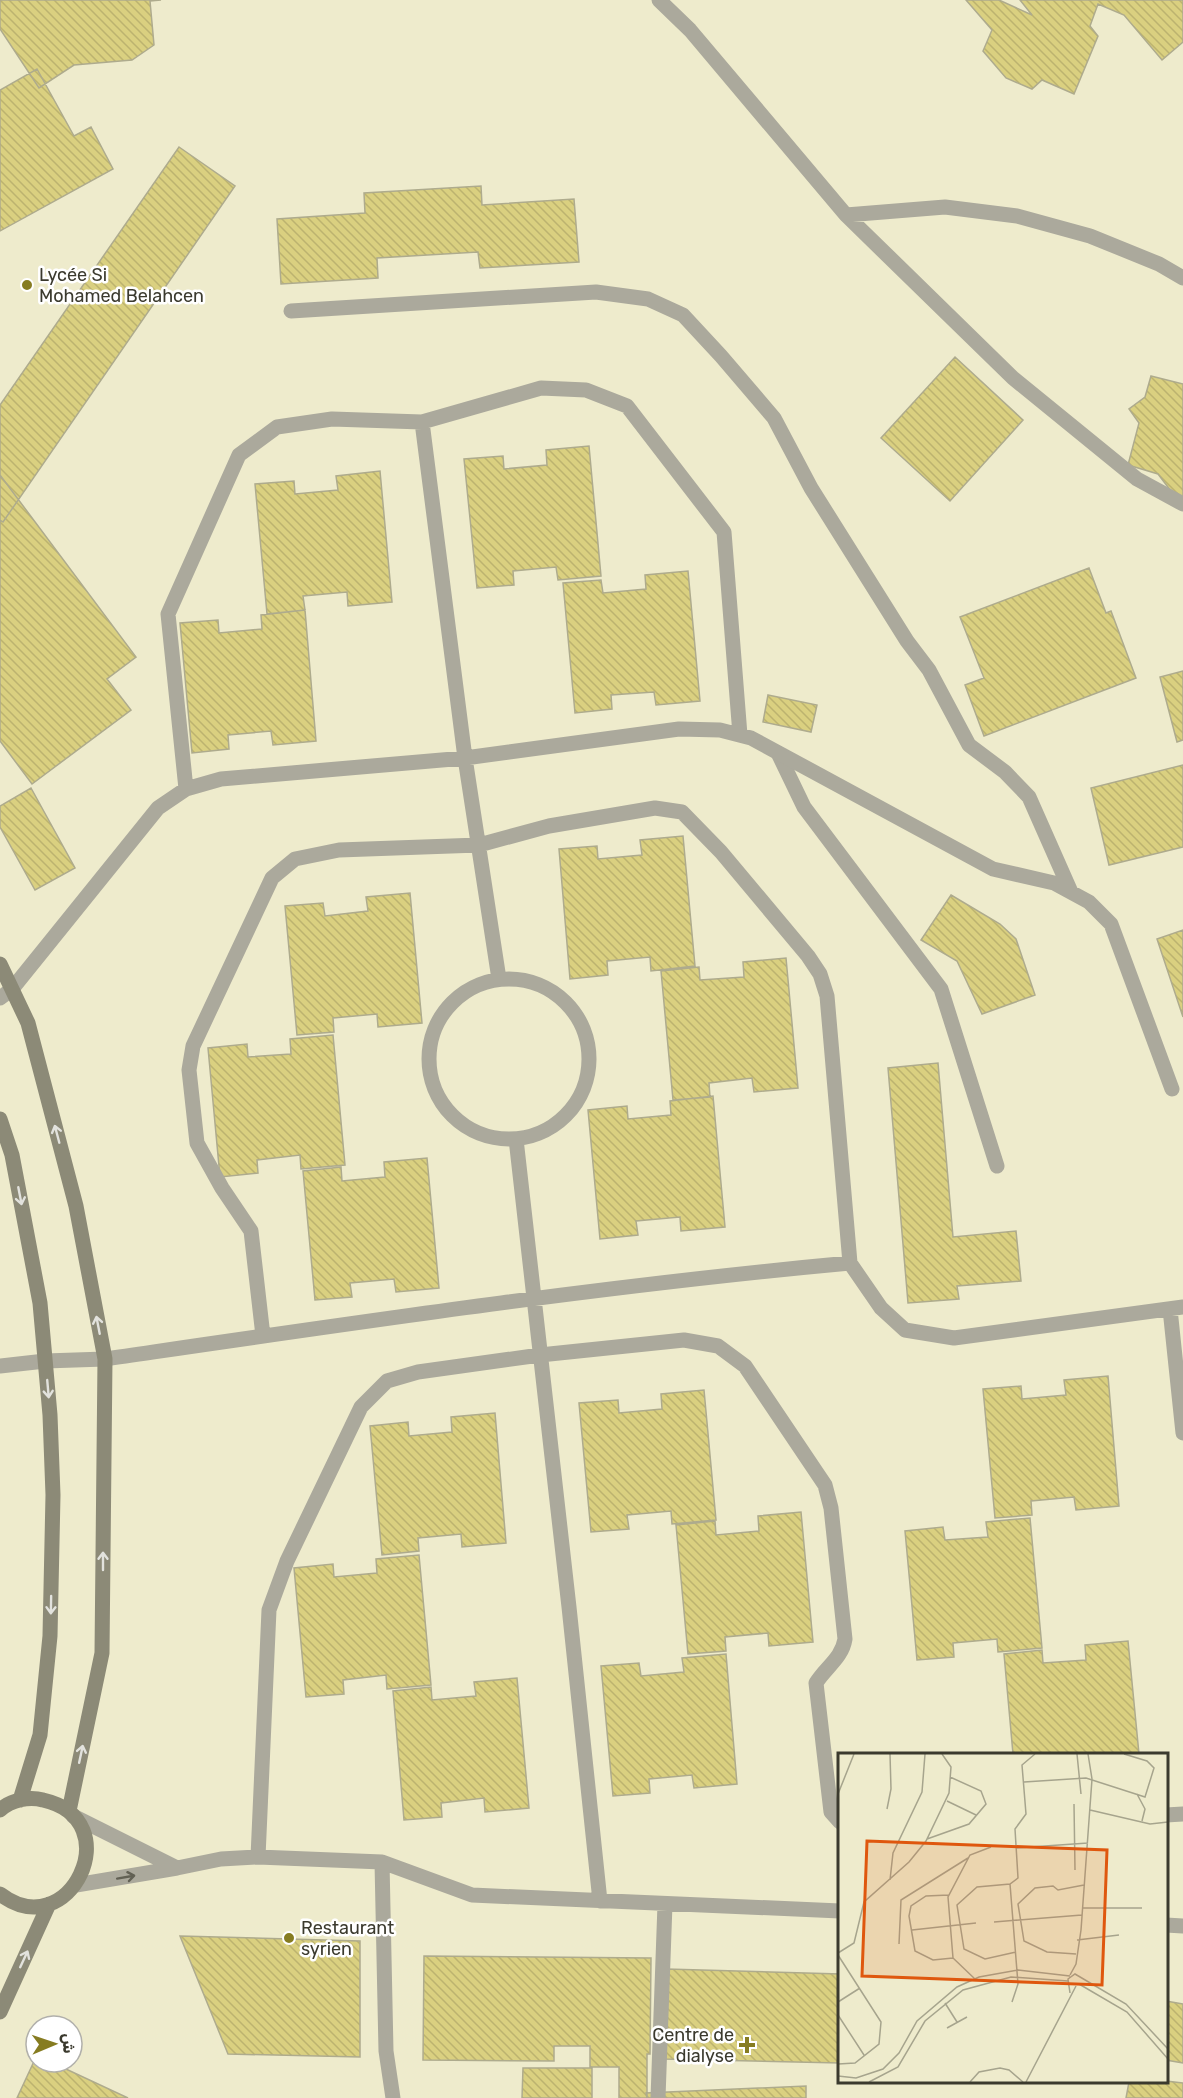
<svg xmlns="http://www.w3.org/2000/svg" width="1183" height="2098" viewBox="0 0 1183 2098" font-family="Rubik,Cairo,sans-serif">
	<defs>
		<pattern id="building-back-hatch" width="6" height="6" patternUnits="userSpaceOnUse" patternTransform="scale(1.5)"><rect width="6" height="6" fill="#dad080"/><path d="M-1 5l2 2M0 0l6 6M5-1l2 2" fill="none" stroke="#bcb36f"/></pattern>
	</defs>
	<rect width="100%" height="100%" fill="#eeebcc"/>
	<path fill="url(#building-back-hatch)" stroke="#aeab8d" stroke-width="1.5" d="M0,0H161L150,1L154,45L132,60L74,65L39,88L0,29Z
		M966,0H999L1032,15L1020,0H1183V42L1162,60L1124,15L1098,4L1090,26L1098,36L1074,94L1042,80L1032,89L1006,78L983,51L992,30Z
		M37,69L74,136L91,127L113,169L0,231V90Z
		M179,147L235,186L3,522L0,520V405Z
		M481,186L482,205L574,199L579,262L480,268L478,252L377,258L378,278L281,284L277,219L365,213L364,193Z
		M955,357L1023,420L950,501L881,438Z
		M1151,376L1183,384V507L1158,474L1128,465L1139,423L1129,409L1145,397Z
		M589,446L601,576L558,580L556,567L513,571L514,585L477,588L464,459L503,456L504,469L547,465L546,450Z
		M380,471L392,602L348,606L347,592L303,596L305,610L267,614L255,484L294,481L295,494L338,490L336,476Z
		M0,475L136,657L107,679L131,710L32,784L0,741Z
		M1089,568L1106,613L1111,611L1136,678L984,736L965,685L984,678L960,617Z
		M688,571L700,701L656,705L654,692L611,695L612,709L575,713L563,583L601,580L603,593L646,589L645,575Z
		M305,610L316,741L273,745L271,731L228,735L229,749L192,753L180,623L218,620L219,633L262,629L261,615Z
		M1183,671V740L1177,742L1160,677Z
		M768,695L817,705L811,732L763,722Z
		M1183,765V847L1109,865L1091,788Z
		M31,788L75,868L35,890L0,827V806Z
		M683,836L695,966L651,971L650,957L607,961L608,975L570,979L559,849L597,846L598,859L642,855L640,840Z
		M410,893L422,1023L378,1027L377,1014L333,1018L334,1032L297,1035L285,906L323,903L325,916L368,911L366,897Z
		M951,895L1000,924L1016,939L1035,995L982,1014L957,961L921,940Z
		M1183,930V1017L1157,939Z
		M786,958L798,1088L754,1092L752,1078L709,1083L710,1097L673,1100L661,971L699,967L700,980L744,977L743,962Z
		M333,1035L345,1165L301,1169L300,1155L257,1160L258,1173L220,1177L208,1048L247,1044L248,1057L291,1054L290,1039Z
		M938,1063L953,1237L1016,1231L1021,1281L957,1286L959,1299L908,1303L888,1068Z
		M713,1096L725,1227L681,1231L680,1217L636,1221L638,1235L600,1239L588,1110L627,1106L628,1119L671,1115L670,1101Z
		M427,1158L439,1288L396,1292L394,1279L350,1283L352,1297L315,1300L303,1171L341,1167L342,1181L385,1177L384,1162Z
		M1108,1376L1119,1506L1076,1510L1074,1497L1031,1501L1032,1515L995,1518L983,1389L1021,1386L1022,1399L1066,1395L1064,1380Z
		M704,1390L716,1520L672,1524L671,1511L627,1515L629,1529L591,1532L579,1403L618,1400L619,1413L662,1409L661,1394Z
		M495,1413L506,1543L462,1547L461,1534L418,1538L419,1551L382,1555L370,1426L408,1422L409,1436L452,1432L451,1417Z
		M801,1512L813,1642L769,1646L768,1633L725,1637L726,1651L688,1654L676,1525L715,1521L716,1535L759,1531L758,1516Z
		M1030,1518L1042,1648L998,1652L997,1639L953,1643L954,1657L917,1660L905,1531L943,1527L945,1540L988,1537L986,1522Z
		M419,1555L431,1685L387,1689L386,1675L343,1680L344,1694L306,1697L294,1568L333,1564L334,1577L377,1573L376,1559Z
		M1128,1641L1139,1754H1013L1004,1654L1042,1650L1043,1663L1086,1660L1085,1645Z
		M726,1654L737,1784L694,1788L692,1775L649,1779L650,1793L613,1796L601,1666L639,1663L641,1676L684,1672L682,1658Z
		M517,1678L529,1808L485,1812L484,1798L441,1803L442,1817L404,1820L393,1691L431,1687L432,1700L476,1696L474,1682Z
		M180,1936L360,1941V2057L228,2054Z
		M424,1956L651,1958L650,2054H647V2098H619V2067H590V2046H554V2061L423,2060Z
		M666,1969L840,1974V2063L664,2059Z
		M1166,2001L1183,2004V2063L1166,2060Z
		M36,2057V2062H51L128,2098H17Z
		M523,2068H592V2098H522Z
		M1166,2081L1183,2083V2098H1126L1129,2082Z
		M806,2086V2098H647L646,2093Z"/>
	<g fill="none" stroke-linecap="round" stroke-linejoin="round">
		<path stroke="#aba99c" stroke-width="15" d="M778,753L804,807L941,989L997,1166"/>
		<path stroke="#aba99c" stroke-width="15" d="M659,0L690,30L846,215L1013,378L1137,479L1183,504
			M846,215L945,207L1017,216L1090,236L1159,264L1183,278
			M291,311L596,292L648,299L683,315L721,356L774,418L811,488L907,641L929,670L969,745L1005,772L1029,797L1071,892
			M422,422L465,758L499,979
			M186,789L168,614L239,455L277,427L332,419L422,422L541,388L586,390L627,406L724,532L740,735
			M429 1059a80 80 0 1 1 160 0a80 80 0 1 1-160 0Z
			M0,998L12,989L158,808L186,789L221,779L465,758L679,729L720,730L751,738L993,869L1054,883L1089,902L1111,924L1172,1089
			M516,1139L569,1607L600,1901
			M1170,1309L1183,1433
			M263,1336L251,1231L222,1188L197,1143L189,1070L193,1046L272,878L295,859L339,850L479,845L549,826L655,808L682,812L721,852L808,956L820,974L827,996L850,1263L881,1308L905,1330L954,1338L1183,1307
			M0,1366L45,1361L105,1359C353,1323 601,1286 850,1263
			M1166,1815L1183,1814
			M73,1816L177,1868L221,1859L258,1857L382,1862L472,1895L840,1911
			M258,1857L269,1610L287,1561L361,1407L387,1381L418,1372L540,1355L684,1340L718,1346L745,1366L825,1485L831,1508L845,1639C842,1658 826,1667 816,1683L831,1812L840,1822
			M382,1862L386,2051L393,2098
			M76,1885L177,1868
			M1166,1925L1183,1926
			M658,2098L665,1904"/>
		<path stroke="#8c8a77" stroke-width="15" d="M0,964L28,1023L76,1206L105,1359L102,1653L69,1811
			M0,1119L12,1155L40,1303L50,1415L53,1495L50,1636L40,1735L20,1800
			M0,1810C11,1800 29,1796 43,1800C131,1820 69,1947 0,1894
			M0,2012L49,1904"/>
	</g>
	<defs><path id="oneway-shaft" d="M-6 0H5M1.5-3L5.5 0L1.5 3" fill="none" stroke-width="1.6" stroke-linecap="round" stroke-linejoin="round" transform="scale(1.5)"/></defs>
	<g stroke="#e2e2dd">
		<use href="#oneway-shaft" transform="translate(57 1134) rotate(-105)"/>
		<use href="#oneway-shaft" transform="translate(20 1196) rotate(79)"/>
		<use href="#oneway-shaft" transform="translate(98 1325) rotate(-101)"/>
		<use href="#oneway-shaft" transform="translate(48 1389) rotate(85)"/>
		<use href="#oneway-shaft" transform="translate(103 1561) rotate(-90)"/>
		<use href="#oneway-shaft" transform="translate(51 1605) rotate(91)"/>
		<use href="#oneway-shaft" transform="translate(81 1754) rotate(-78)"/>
		<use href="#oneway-shaft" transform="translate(24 1959) rotate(-65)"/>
	</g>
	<use stroke="#626154" href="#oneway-shaft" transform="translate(126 1877) rotate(-10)"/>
	<g fill="#867c21" stroke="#fff" stroke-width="2">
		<circle cx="27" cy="285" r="6"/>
		<circle cx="289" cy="1938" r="6"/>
		<path d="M744 2036h6v6h6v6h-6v6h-6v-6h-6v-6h6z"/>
	</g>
	<g text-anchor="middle" stroke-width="5" stroke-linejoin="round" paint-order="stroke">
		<g font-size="18" fill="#3b3a2e" stroke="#fff" text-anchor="start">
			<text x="39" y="281">Lycée Si<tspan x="39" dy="21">Mohamed Belahcen</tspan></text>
			<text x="301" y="1934">Restaurant<tspan x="301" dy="21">syrien</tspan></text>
			<text x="734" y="2041" text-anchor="end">Centre de<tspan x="734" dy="21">dialyse</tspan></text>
		</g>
	</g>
	<g transform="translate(838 1753)">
		<rect width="330" height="330" fill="#eeebcc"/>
		<path fill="none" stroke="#a6a48d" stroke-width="1.5" d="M239,1L243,41M186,29L248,25L307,44L316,15L309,8L286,1M0,41L16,1M299,41L307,56L304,68M109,48L138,62M236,51L237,117M49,56L53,36L52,1M252,57L312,71L330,69M89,86L131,71L148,51L143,38L112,24M178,95L250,90M52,127L55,100L84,39L87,1M172,131L180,231L174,249M111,142L88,143L73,153L71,163L77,198L95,207L115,205M244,155H304M156,169L244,162M74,177L138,170M239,187L281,182M61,191L63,147L130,105M178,199L147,206L126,196L119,152L139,134L172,131L180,125L177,76L188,61L184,12L197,1M0,200L16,190L26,149L71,109L88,88L111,40L113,14L104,1M238,201L209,199L186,188L180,151L197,135L215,133L220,137L246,132M0,202L43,269L41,291L17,310L0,311M232,222L238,211L243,177L254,26L250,1M138,227L115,205L110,144L132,102L153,94M241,231L289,259L330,306M232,240L230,226L237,221L288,251L330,296M0,249L22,235M107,250L119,269M0,262L26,302M109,275L129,264M0,323L18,325L45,316L61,300L79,268L119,234L141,224L180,217L232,223M31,329L60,314L87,268L125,237L173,224L230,228M132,329L141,319L162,315L171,317L185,329M188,329L238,233"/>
		<path fill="#df570e" fill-opacity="0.15" stroke="#df570e" stroke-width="3" d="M29,88L269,97L264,232L24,223Z"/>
		<rect width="330" height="330" fill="none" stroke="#3b3a2e" stroke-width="3"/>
	</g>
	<g transform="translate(54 2044) rotate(88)"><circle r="28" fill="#ffffff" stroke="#b1b0ab" stroke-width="1.5"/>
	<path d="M0-4.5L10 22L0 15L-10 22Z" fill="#867c21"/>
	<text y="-9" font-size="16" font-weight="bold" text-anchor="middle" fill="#3b3a2e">ش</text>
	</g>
</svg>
